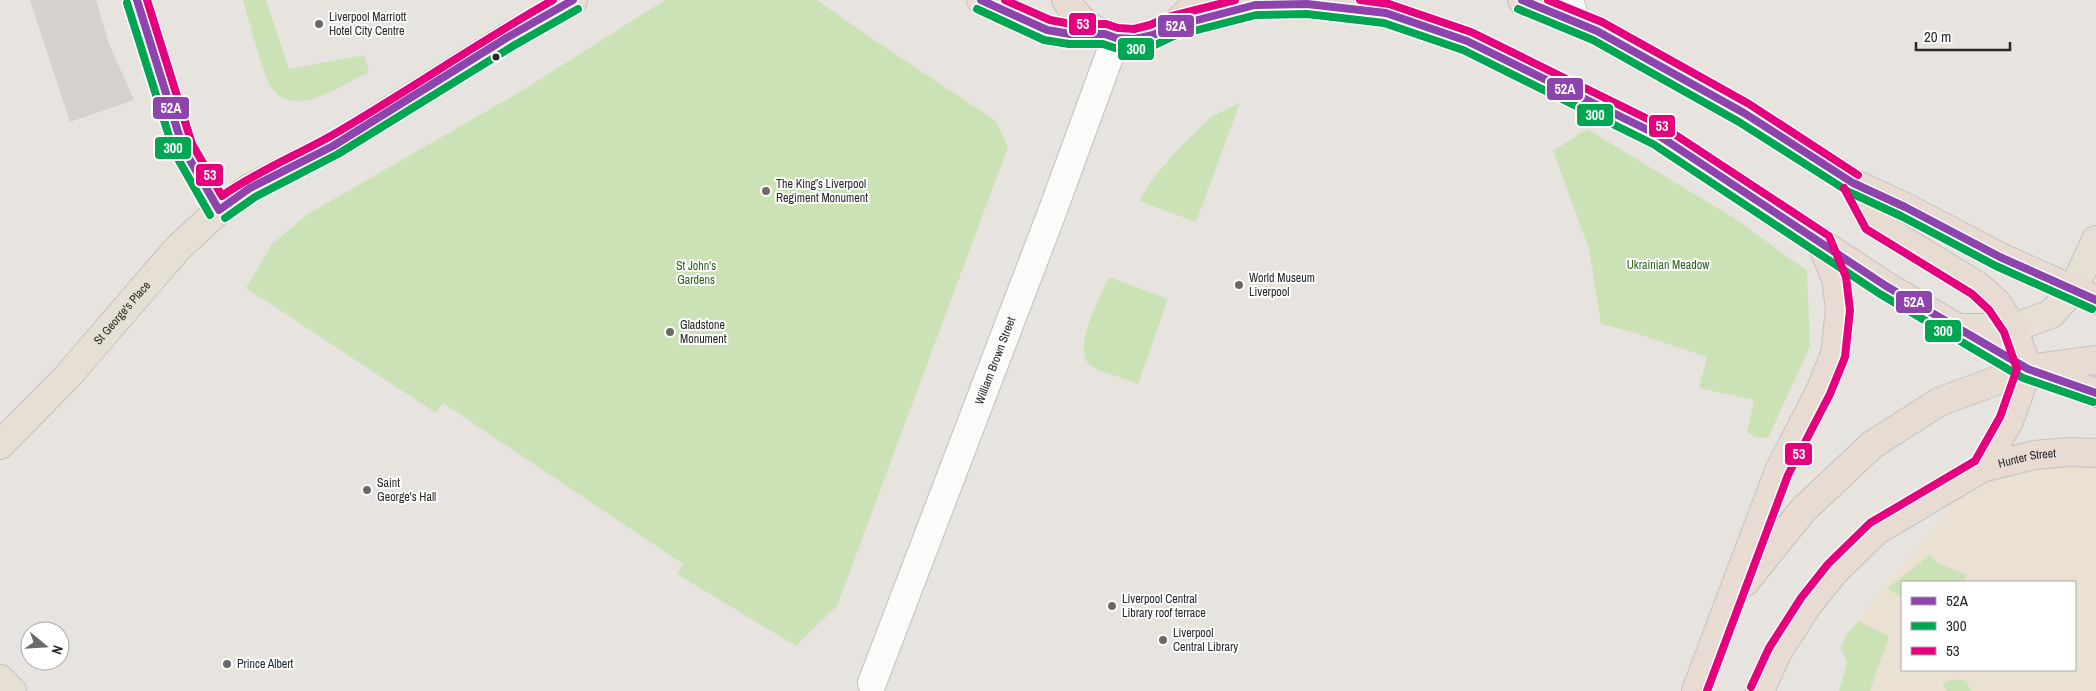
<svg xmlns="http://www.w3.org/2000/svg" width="2096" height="691" viewBox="0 0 2096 691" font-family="'Archivo Narrow',sans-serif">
	<rect width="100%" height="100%" fill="#e7e3de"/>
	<path fill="#eae1d3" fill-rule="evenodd" d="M2096,454V691H1839L1847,663L1841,648L1846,635L1982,468ZM1902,582H2075V670H1902Z"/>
	<path fill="#cbe2b7" d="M243,0H266L289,69L364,55L369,72C350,81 330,94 310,100C298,103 282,101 274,91C263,79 249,19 243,0Z
		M665,0H817L871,38L996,121L1008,147L837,606L796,646L677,574L683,564L443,403L436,413L246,288L272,244L308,214L515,95Z
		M1240,103L1196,222L1139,201L1151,181L1178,149L1212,116Z
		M1587,129L1737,220L1807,271L1810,346L1768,438L1755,437L1747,432L1754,400L1699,388L1707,357L1632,332L1601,324L1589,249L1553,151Z
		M1109,277L1168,299L1138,384C1127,379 1100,372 1091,366C1070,350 1101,296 1109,277Z
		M1930,555L1938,563L1967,575L1964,582H1902V598L1887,588Z
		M1859,621L1889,636L1870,691H1839L1847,663L1841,648L1846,635Z
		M1954,679L1965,681L1972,691H1947L1943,686L1946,682Z"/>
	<path fill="#d5d1cc" d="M30,0H96L109,44L134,100L70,122Z"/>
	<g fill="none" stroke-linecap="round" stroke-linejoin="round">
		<defs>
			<g id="minor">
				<path d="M1569,0L1576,22"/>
				<path id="s1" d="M872,683L1051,215L1116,38"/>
			</g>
			<g id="major">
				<path d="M981,0L1047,30L1070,34H1105"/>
				<path d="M1957,328H2013L2051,314L2073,290L2096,240"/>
				<path id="s2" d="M0,445L66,378L178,248L219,210L250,188L333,146L508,37L573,0"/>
				<path d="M0,679L12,691"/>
			</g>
			<g id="highway">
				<path d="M1066,0C1072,10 1079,19 1089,26C1124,50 1175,38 1196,0"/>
				<path d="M1522,0L1597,31L1744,113L1853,183L1905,207L2000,257L2096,300"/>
				<path d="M1171,27L1255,5L1307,4L1386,13L1467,41L1658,135L1886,286L2028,369L2096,393"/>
				<path d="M1853,183L1873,222L1978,286L1997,303L2013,328L2028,369L2009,421L1982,468"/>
				<path d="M1745,582L1803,510L1872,445L1939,402L2028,369L2096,360"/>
				<path d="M1696,691L1779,471L1821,389L1835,354L1840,310L1836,278L1820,241"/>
				<path id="s3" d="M1760,691L1777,653L1809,603L1835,571L1876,531L1982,468L2034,455L2069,452L2096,453"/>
			</g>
		</defs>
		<use href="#minor" stroke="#c1bfbf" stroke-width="30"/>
		<use href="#major" stroke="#c3c2c0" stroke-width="30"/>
		<use href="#highway" stroke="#c3c2c0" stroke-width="30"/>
		<use href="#minor" stroke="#fbfbfa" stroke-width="28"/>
		<use href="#major" stroke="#e5e0d3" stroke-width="28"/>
		<use href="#highway" stroke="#e8dbd2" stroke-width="28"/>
		<defs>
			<path id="bus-1" d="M137,0L183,148L219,210
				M981,0L1047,30L1070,34H1105L1116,38L1135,39L1153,35L1171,27L1255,5L1307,4L1386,13L1467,41L1658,135L1886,286L2028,369L2096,393
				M1522,0L1597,31L1744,113L1853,183L1905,207L2000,257L2096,300
				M219,210L250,188L333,146L508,37L573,0"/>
			<path id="bus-2" d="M127,3L174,152L210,215
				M977,9L1044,40L1069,44H1103L1115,48L1135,49L1155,45L1174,36L1256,15L1307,14L1384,23L1463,50L1653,144L1880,294L2023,378L2093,402
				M1518,9L1593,40L1739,122L1849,192L1901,216L1996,266L2092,309
				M225,218L255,197L338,154L513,46L578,9"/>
			<path id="bus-3" d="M147,0L192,144L222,196C256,172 293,157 329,137C405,93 477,43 553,0
				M1005,0L1050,20L1071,24H1106L1118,28L1134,29L1150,25L1168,17L1235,0
				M1360,0L1389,4L1471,32L1662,126L1829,236L1846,277L1850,310L1845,357L1830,394L1788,475L1707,691
				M1548,0L1602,22L1749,104L1858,175
				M1751,687L1769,648L1801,598L1828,564L1870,523L1975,461L2000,417L2017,369L2004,332L1989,310L1972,294L1866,229L1844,188"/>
		</defs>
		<use href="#bus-1" stroke="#fff" stroke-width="11"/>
		<use href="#bus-2" stroke="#fff" stroke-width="11"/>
		<use href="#bus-3" stroke="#fff" stroke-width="11"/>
		<use href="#bus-1" stroke="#8e44ad" stroke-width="8"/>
		<use href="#bus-2" stroke="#00a651" stroke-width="8"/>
		<use href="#bus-3" stroke="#e5007d" stroke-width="8"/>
	</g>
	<g fill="#6b6968" stroke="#fff" stroke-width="2">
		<circle cx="319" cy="24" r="5"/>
		<circle cx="766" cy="191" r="5"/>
		<circle cx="1239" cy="285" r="5"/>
		<circle cx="670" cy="332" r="5"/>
		<circle cx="367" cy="490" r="5"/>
		<circle cx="1112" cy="606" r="5"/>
		<circle cx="1163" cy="640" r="5"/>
		<circle cx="227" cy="664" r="5"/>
	</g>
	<circle fill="#282828" stroke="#fff" stroke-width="2" cx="496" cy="57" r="4.5"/>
	<g text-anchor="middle" stroke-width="4" stroke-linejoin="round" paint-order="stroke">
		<g font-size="12" fill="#282828" stroke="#fff" text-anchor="start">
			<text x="329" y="21">Liverpool Marriott<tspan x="329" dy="14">Hotel City Centre</tspan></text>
			<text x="776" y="188">The King’s Liverpool<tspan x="776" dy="14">Regiment Monument</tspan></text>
			<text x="1249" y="282">World Museum<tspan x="1249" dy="14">Liverpool</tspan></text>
			<text x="680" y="329">Gladstone<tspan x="680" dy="14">Monument</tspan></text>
			<text x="377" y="487">Saint<tspan x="377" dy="14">George's Hall</tspan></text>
			<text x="1122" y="603">Liverpool Central<tspan x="1122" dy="14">Library roof terrace</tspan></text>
			<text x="1173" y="637">Liverpool<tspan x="1173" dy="14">Central Library</tspan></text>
			<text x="237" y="668">Prince Albert</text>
		</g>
		<g font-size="12" fill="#2d631b" stroke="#fff">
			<text x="1668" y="269">Ukrainian Meadow</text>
			<text x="696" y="270">St John's<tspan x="696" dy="14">Gardens</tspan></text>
		</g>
		<g font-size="12" fill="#282828" stroke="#fff">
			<text dy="4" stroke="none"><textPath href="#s2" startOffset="180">St George's Place</textPath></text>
			<text dy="4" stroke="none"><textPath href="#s1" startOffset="345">William Brown Street</textPath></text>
			<text dy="4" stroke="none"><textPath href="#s3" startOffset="369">Hunter Street</textPath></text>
		</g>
	</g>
	<g stroke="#fff" stroke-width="2">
		<rect x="1068" y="12" width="29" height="24" rx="5" fill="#e5007d"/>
		<rect x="1157" y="14" width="38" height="24" rx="5" fill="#8e44ad"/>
		<rect x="1117" y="37" width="38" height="24" rx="5" fill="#00a651"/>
		<rect x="1546" y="77" width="38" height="24" rx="5" fill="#8e44ad"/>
		<rect x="152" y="96" width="38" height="24" rx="5" fill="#8e44ad"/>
		<rect x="1576" y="103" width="38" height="24" rx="5" fill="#00a651"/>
		<rect x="1648" y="114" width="28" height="24" rx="5" fill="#e5007d"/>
		<rect x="154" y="136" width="38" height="24" rx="5" fill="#00a651"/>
		<rect x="195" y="163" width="29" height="24" rx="5" fill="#e5007d"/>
		<rect x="1895" y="290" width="38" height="24" rx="5" fill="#8e44ad"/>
		<rect x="1924" y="319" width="38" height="24" rx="5" fill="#00a651"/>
		<rect x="1784" y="442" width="29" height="24" rx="5" fill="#e5007d"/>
	</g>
	<g font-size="14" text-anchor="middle" font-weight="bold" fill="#fff">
		<text x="1083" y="29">53</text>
		<text x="1176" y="31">52A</text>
		<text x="1136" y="54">300</text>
		<text x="1565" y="94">52A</text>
		<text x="171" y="113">52A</text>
		<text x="1595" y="120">300</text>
		<text x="1662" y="131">53</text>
		<text x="173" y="153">300</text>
		<text x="210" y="180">53</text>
		<text x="1914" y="307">52A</text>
		<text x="1943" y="336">300</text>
		<text x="1799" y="459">53</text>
	</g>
	<rect x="1901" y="581" width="175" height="90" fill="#ffffff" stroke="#a9a9a9"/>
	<rect x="1911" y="597" width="25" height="8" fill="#8e44ad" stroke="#a9a9a9"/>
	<text x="1946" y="606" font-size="15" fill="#282828">52A</text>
	<rect x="1911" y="622" width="25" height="8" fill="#00a651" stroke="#a9a9a9"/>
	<text x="1946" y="631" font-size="15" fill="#282828">300</text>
	<rect x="1911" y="647" width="25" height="8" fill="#e5007d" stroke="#a9a9a9"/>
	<text x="1946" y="656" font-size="15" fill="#282828">53</text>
	<g transform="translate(45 646) rotate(108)"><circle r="24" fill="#ffffff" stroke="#a9a9a9"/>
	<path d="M0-4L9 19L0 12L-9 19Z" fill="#6b6968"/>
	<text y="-8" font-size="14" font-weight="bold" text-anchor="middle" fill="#282828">N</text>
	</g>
	<path d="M1916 42v8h94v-8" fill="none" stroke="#282828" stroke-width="2.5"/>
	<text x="1924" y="42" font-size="15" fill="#282828" stroke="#ffffff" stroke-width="4" paint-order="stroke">20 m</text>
</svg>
